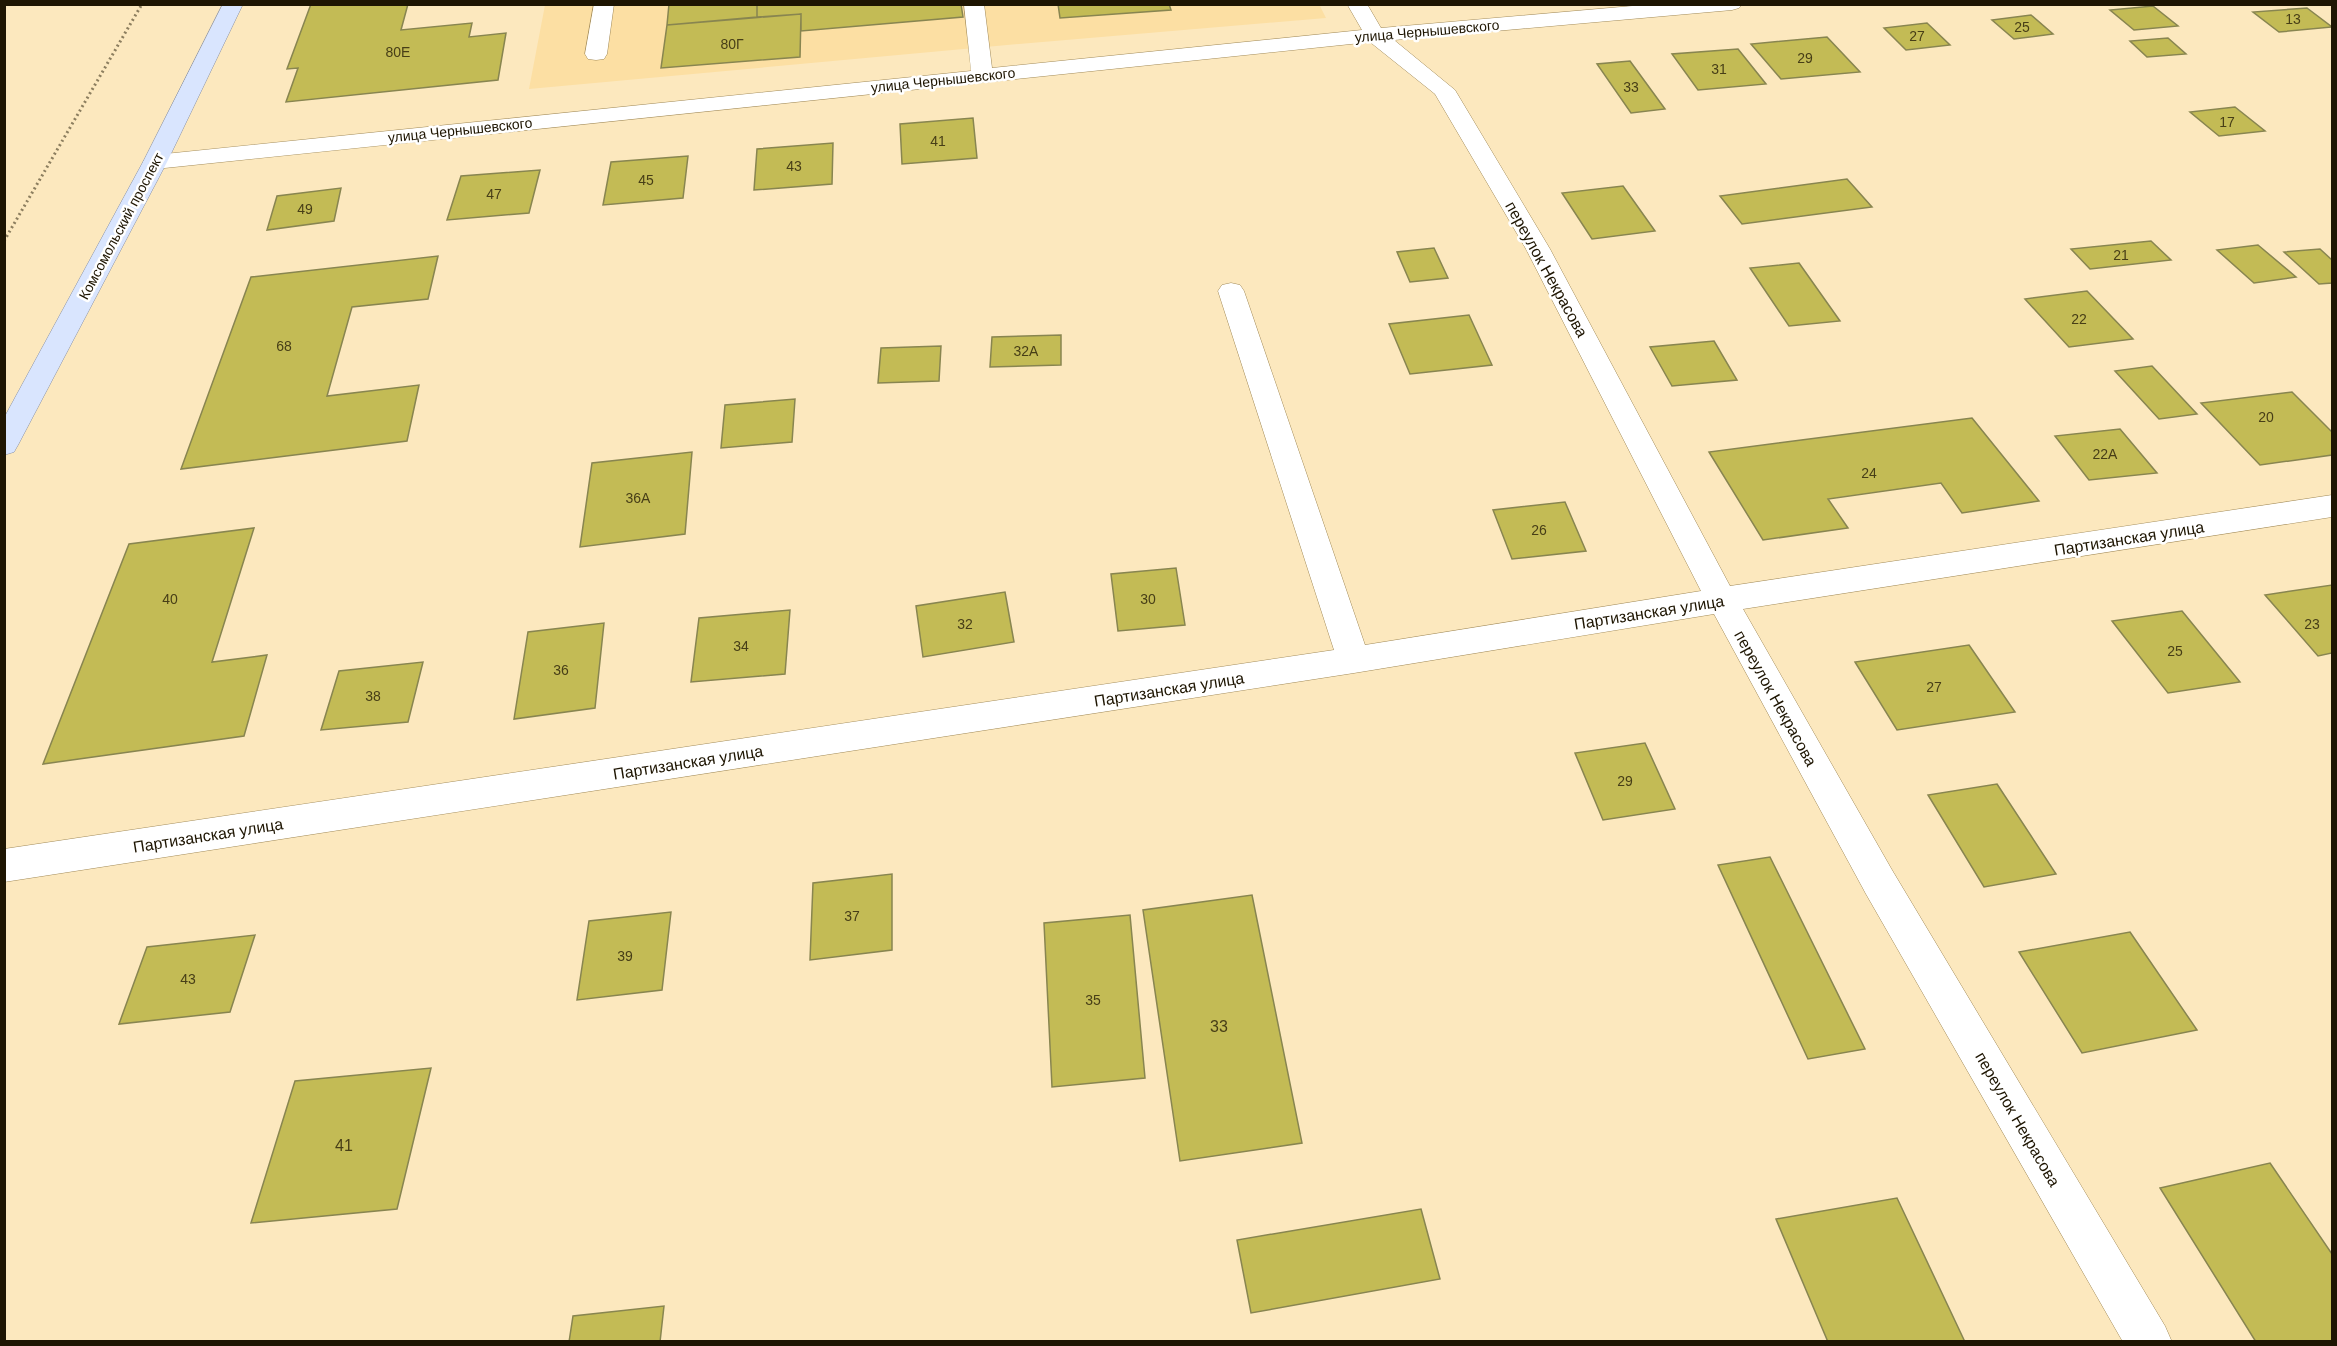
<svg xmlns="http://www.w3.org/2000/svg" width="2337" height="1346" viewBox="0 0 2337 1346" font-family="Helvetica,sans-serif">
	<rect width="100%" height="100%" fill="#fce8be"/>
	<path fill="#fcdfa3" d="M1319,4L1326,18L1019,44L529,89L545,5Z"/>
	<path fill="#c3bb55" stroke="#888550" stroke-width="1.5" d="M311,4H408L401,30L472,23L469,37L506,33L498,80L286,102L298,68L287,69Z
		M669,4H757V17L667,25Z
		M757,4H961L963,17L801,31V14L757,17Z
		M1058,4H1169L1171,10L1060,18Z
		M2153,6L2178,26L2134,30L2110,10Z
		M2307,8L2332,27L2279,32L2253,12Z
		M801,14L800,57L661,68L667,25Z
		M2031,15L2053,34L2014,39L1992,20Z
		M1927,23L1950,45L1906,50L1884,28Z
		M1827,37L1860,72L1781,79L1751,44Z
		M2168,38L2186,54L2147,57L2130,41Z
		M1738,49L1766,84L1698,90L1672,54Z
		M1630,61L1665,109L1631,113L1597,64Z
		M2235,107L2265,131L2219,136L2190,112Z
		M973,118L977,158L902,164L900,124Z
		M833,143L832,184L754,190L757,149Z
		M688,156L683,198L603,205L611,162Z
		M540,170L529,213L447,220L461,176Z
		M1847,179L1872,207L1742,224L1720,196Z
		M1623,186L1655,231L1592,239L1562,193Z
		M341,188L334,221L267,230L277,196Z
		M2151,241L2171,260L2090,269L2071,249Z
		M2258,245L2296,277L2254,283L2217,250Z
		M1434,248L1448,278L1410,282L1397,252Z
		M2320,249L2332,260V283L2319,284L2284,252Z
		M438,256L428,299L352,307L327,396L419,385L407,441L181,469L251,277Z
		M1799,263L1840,321L1789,326L1750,268Z
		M2087,291L2133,339L2069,347L2025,299Z
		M1469,315L1492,365L1410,374L1389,324Z
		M1061,335V365L990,367L992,337Z
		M1714,341L1737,380L1672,386L1650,347Z
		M941,346L939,381L878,383L881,348Z
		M2152,366L2197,414L2159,419L2115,371Z
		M2292,392L2332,432V455L2260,465L2201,403Z
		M795,399L792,442L721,448L725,405Z
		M1972,418L2039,501L1962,513L1941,483L1828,499L1848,528L1763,540L1709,452Z
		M2120,429L2157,473L2089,480L2055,436Z
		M692,452L685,534L580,547L592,463Z
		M1565,502L1586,551L1512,559L1493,510Z
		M254,528L212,662L267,655L244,736L43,764L129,544Z
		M1176,568L1185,625L1118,631L1111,574Z
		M2332,585V653L2318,656L2265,595Z
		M1005,592L1014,642L923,657L916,606Z
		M790,610L785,674L691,682L699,618Z
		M2182,611L2240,682L2168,693L2112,621Z
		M604,623L595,708L514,719L528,632Z
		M1969,645L2015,712L1897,730L1855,662Z
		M423,662L408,722L321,730L339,671Z
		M1645,743L1675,809L1603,820L1575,753Z
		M1997,784L2056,874L1984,887L1928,795Z
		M1770,857L1865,1049L1808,1059L1718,865Z
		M892,874V950L810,960L813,883Z
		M1252,895L1302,1143L1180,1161L1143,910Z
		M671,912L662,990L577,1000L589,921Z
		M1130,915L1145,1078L1052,1087L1044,923Z
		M2130,932L2197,1030L2082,1053L2019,952Z
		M255,935L230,1012L119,1024L147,947Z
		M431,1068L397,1209L251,1223L295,1081Z
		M2270,1163L2332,1254V1342H2256L2160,1188Z
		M1897,1198L1965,1342H1828L1776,1219Z
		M1421,1209L1440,1279L1251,1313L1237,1240Z
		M664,1306L660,1342H569L573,1316Z"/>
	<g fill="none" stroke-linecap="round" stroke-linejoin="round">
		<defs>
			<path id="minor" d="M594,4H614L607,54L604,59L596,60L588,59L585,54Z
				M964,4H984L992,68L1362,30L1347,4H1367L1381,28L1655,4H1742L1739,8L1732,10L1394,40L1455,90L1550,249L1730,586L2332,495V517L1743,609L1892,870L2165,1326L2172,1342H2123L1866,894L1714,614L1354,673L4,882V849L1334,650L1218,291L1222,285L1231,283L1240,285L1244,291L1365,645L1701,591L1526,249L1435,94L1370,42L155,169L147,167L143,162L147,157L155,155L971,71Z"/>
			<path id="major" d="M223,4H243L167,162L18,445L14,452L4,455V418L143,162Z"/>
		</defs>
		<use href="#minor" stroke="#a18a58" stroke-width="1"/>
		<use href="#major" stroke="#8790a6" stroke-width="1"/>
		<path stroke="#8c7e5f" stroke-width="3" stroke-dasharray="2 3" stroke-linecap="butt" d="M4,241L142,4"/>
		<use href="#minor" fill="#fff" fill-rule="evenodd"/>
		<use href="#major" fill="#d9e5fe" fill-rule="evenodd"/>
	</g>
	<g text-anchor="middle" stroke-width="5" stroke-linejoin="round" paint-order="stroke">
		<g font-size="14" fill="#473e17">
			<text x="2293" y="24">13</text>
			<text x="2022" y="32">25</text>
			<text x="1917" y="41">27</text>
			<text x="732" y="49">80Г</text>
			<text x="398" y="57">80Е</text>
			<text x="1805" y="63">29</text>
			<text x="1719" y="74">31</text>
			<text x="1631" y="92">33</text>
			<text x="2227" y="127">17</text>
			<text x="938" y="146">41</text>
			<text x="794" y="171">43</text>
			<text x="646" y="185">45</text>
			<text x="494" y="199">47</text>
			<text x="305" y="214">49</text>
			<text x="2121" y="260">21</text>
			<text x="2079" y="324">22</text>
			<text x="284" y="351">68</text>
			<text x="1026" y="356">32А</text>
			<text x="2266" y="422">20</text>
			<text x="2105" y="459">22А</text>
			<text x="1869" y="478">24</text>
			<text x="638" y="503">36А</text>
			<text x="1539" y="535">26</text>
			<text x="170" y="604">40</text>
			<text x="1148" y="604">30</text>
			<text x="965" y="629">32</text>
			<text x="2312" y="629">23</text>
			<text x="741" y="651">34</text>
			<text x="2175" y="656">25</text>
			<text x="561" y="675">36</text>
			<text x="1934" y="692">27</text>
			<text x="373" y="701">38</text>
			<text x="1625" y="786">29</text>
			<text x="852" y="921">37</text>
			<text x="625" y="961">39</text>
			<text x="188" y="984">43</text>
			<text x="1093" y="1005">35</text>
		</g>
		<g font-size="14" fill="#1e1502" stroke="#fff">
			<text transform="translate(1427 31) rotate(-5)" y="5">улица Чернышевского</text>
			<text transform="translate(943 80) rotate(-6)" y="5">улица Чернышевского</text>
			<text transform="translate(460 130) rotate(-6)" y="5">улица Чернышевского</text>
			<text transform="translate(121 226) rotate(-62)" y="5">Комсомольский проспект</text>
		</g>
		<g font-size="16" fill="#1e1502" stroke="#fff">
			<text transform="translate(1547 269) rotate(61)" y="6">переулок Некрасова</text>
			<text transform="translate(2129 538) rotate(-9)" y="6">Партизанская улица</text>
			<text transform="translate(1649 612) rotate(-9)" y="6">Партизанская улица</text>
			<text transform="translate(1169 689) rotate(-9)" y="6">Партизанская улица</text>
			<text transform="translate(1776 698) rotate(61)" y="6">переулок Некрасова</text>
			<text transform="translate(688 762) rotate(-9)" y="6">Партизанская улица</text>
			<text transform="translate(208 835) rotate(-9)" y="6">Партизанская улица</text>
			<text transform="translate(2018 1119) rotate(60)" y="6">переулок Некрасова</text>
		</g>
		<g font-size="16" fill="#473e17">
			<text x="1219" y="1032">33</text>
			<text x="344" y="1151">41</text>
		</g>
	</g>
	<rect width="2337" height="1346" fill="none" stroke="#1e1502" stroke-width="12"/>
</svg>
